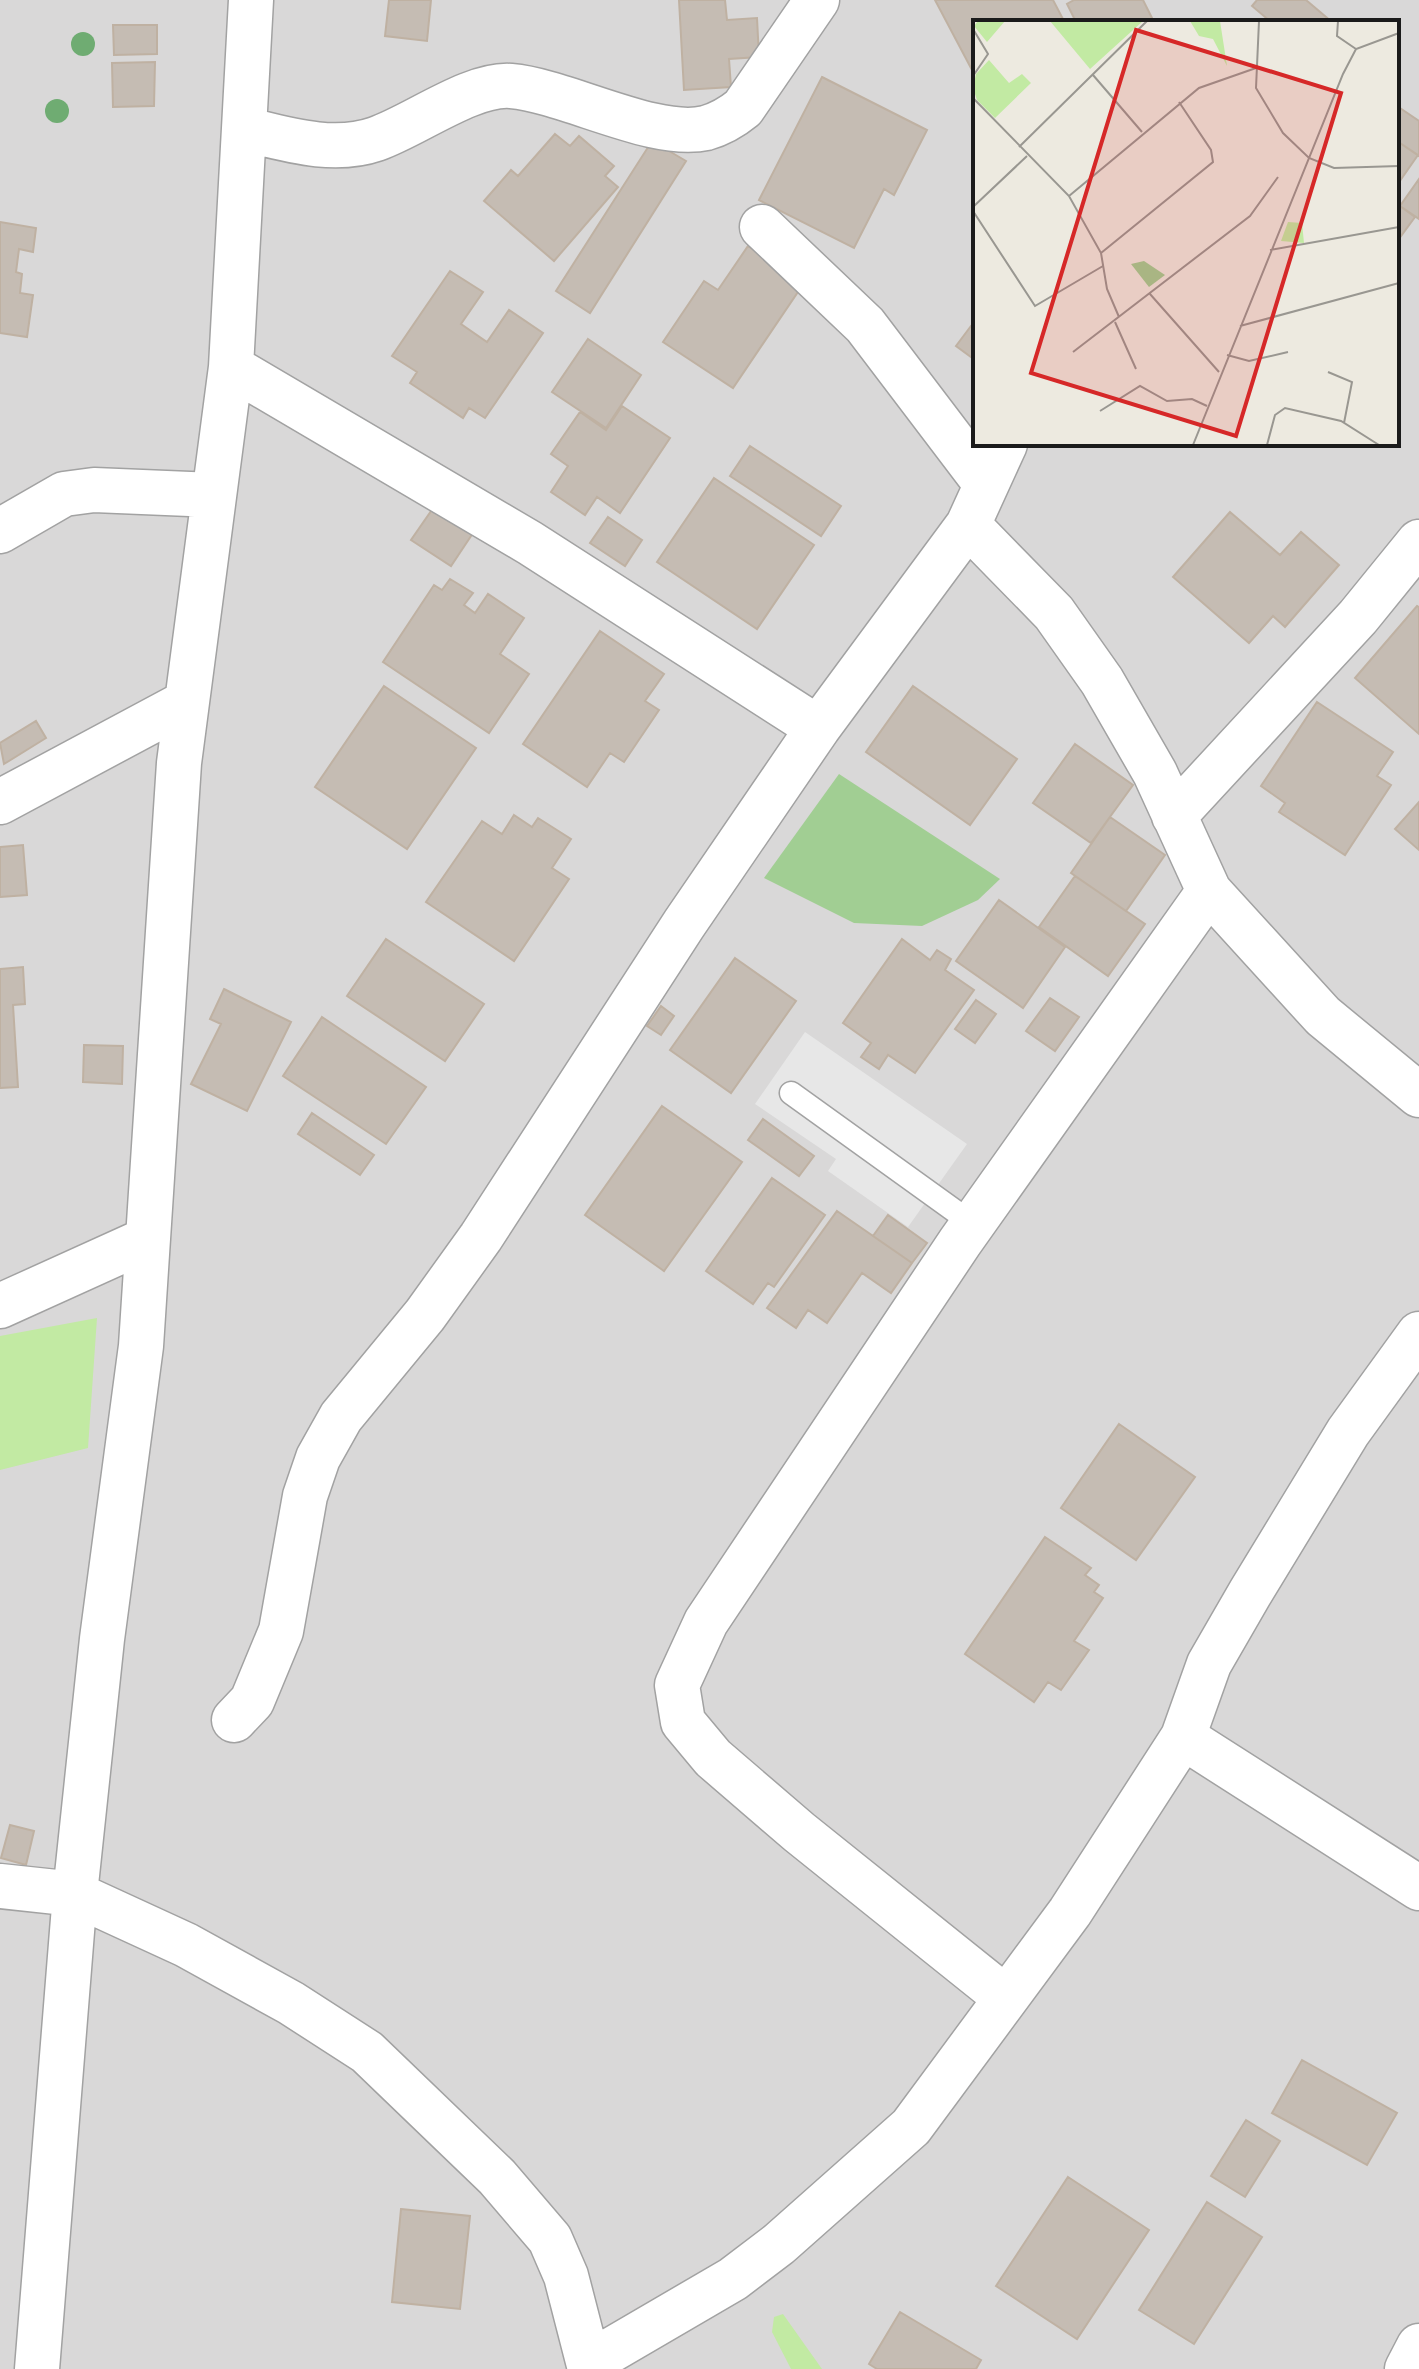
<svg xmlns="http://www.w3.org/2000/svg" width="1419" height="2369" viewBox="0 0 1419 2369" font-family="Manrope,sans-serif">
	<rect width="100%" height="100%" fill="#edeae0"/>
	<path fill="#d9d8d8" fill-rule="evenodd" d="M0,0H1419V2369H0ZM975,22H1397V444H975Z"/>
	<path fill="#c2eaa3" d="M97,1318L88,1448L0,1470V1336Z
		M783,2314L822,2369H791L772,2332L774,2317Z"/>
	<path fill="#a1ce93" d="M839,774L1000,879L978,900L922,926L854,923L764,878Z"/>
	<path fill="#e7e7e7" d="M805,1032L967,1144L908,1227L828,1171L836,1159L755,1104Z"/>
	<path fill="#c5bcb3" stroke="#bfb1a2" stroke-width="2" d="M389,0H431L427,41L385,36Z
		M679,0H725L727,20L757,18L759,57L729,59L731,87L684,90Z
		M935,0H1053L1064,21L975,22V68L972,70Z
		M1074,0H1143L1154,22H1076L1067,4Z
		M1257,0H1306L1332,22H1271L1252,6Z
		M113,25H157V54L114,55Z
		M155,62L154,106L113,107L112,63Z
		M822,77L927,130L894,195L884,189L854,248L759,200Z
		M1397,106L1419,121V156L1397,141Z
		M555,134L570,146L579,136L614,166L605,176L618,187L554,261L484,201L511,170L518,176Z
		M652,141L686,161L590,313L556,291Z
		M1397,141L1418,155L1397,185Z
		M1419,179V219L1400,206Z
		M1397,204L1415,217L1401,236L1397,233Z
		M0,222L36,228L33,252L19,249L16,272L22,274L20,293L33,295L27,337L0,333Z
		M748,246L804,283L733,388L663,342L704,281L718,290Z
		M450,271L483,292L461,324L487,342L509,310L543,333L485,418L469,408L463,418L410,383L417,372L392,356Z
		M971,326L975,328V360L956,346Z
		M588,339L641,375L606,428L552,392Z
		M622,406L670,438L620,513L597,497L585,515L551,492L568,466L551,454L580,412L606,430Z
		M750,446L841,506L821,536L730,476Z
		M714,478L814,545L757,629L657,562Z
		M438,501L477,527L451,566L411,540Z
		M1230,512L1280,555L1301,532L1339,565L1285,627L1273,616L1249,643L1173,577Z
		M608,517L642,540L625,566L590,543Z
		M450,579L473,593L464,605L475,613L488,594L524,618L500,654L529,674L489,733L383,662L434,585L442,590Z
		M1417,606L1419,607V734L1355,678Z
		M600,631L664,674L645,701L659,710L624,762L610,753L587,787L523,744Z
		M384,686L476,748L407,849L315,787Z
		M913,686L1017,759L970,825L866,752Z
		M1317,702L1393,752L1377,776L1391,785L1345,855L1279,812L1285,803L1261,786Z
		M36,721L46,738L4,764L0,743Z
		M1075,744L1133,785L1091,843L1033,803Z
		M1419,802V850L1395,829Z
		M514,815L532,827L538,818L571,839L552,868L569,879L514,961L426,902L482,821L502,834Z
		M1110,817L1165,855L1126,911L1071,873Z
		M23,845L27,895L0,897V847Z
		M1075,876L1145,924L1108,976L1039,927Z
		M999,900L1065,947L1023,1008L956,961Z
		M386,939L484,1004L445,1061L347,996Z
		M902,939L930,960L937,950L951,959L945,970L974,990L915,1073L888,1055L879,1069L861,1057L871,1043L843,1023Z
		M735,958L796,1001L731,1093L670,1050Z
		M23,967L25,1004L13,1005L18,1087L0,1088V969Z
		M224,989L291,1022L247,1111L191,1084L221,1024L210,1019Z
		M1050,998L1079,1017L1055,1051L1026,1031Z
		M976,1000L996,1014L975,1043L955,1029Z
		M661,1006L674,1016L661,1035L647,1026Z
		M322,1017L426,1087L386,1144L283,1076Z
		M84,1045L123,1046L122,1084L83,1082Z
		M662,1106L742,1162L664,1271L585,1215Z
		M312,1113L374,1155L360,1175L298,1134Z
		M763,1119L814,1156L799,1176L748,1140Z
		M772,1178L825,1215L774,1287L768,1283L753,1304L706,1271Z
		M837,1211L912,1263L891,1293L862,1273L827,1323L808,1310L796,1328L767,1308Z
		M888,1215L927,1243L912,1263L873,1236Z
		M1119,1424L1195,1477L1136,1560L1061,1508Z
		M1045,1537L1091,1568L1085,1575L1099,1585L1094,1592L1103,1598L1074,1641L1089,1650L1061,1690L1048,1682L1034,1702L965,1654Z
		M10,1825L34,1831L26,1865L1,1858Z
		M1302,2060L1397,2113L1367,2165L1272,2113Z
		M1246,2120L1280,2141L1245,2197L1211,2176Z
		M1068,2177L1149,2230L1077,2339L996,2286Z
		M1207,2202L1262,2237L1194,2344L1139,2310Z
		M401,2209L470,2216L460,2309L392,2302Z
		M900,2312L981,2360L976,2369H877L869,2364Z"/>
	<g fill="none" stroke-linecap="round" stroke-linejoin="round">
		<defs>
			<path id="service" d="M791,1093L973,1224"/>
			<path id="minor" d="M244,129C286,139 333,154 376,139C414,126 471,83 511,86C567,91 654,140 706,128C720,124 732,117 743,108L817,0
				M762,227L865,325L985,483
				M231,367L530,543L818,728
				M968,525L1054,613L1102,681L1155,773L1209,891L1323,1016L1419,1095
				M0,531L64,494L94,490L214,495
				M0,802L187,702
				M1174,816L1358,617L1419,542
				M0,1306L148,1239
				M234,1720L252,1701L281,1631L305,1496L318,1458L341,1417L425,1315L481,1237L684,924L818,728L968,525L1005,444
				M1183,1737L1419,1888
				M0,1886L75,1894L186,1945L291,2003L367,2052L497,2177L550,2239L566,2276L590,2369
				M1006,1998L799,1832L713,1758L683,1722L677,1685L706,1622L960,1242L1209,891
				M589,2363L733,2279L779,2244L911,2127L1070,1912L1183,1737L1209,1664L1250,1593L1348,1432L1419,1334
				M37,2369L75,1894L102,1639L141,1346L179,763L231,367L251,0
				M1407,2369L1419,2346"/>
		</defs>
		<use href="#service" stroke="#a2a2a2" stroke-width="25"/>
		<use href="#minor" stroke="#a2a2a2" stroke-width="47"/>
		<use href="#service" stroke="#fff" stroke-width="22"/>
		<use href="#minor" stroke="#fff" stroke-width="44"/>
	</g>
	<g fill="#6fac72">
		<circle cx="83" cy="44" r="12"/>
		<circle cx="57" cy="111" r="12"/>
	</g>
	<g transform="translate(973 20)">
		<rect width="426" height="426" fill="#edeae0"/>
		<path d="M5,1H32L14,22L1,6ZM77,1H170L117,49ZM217,1H247L254,46L240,19L226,16ZM16,40L36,63L49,54L58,63L22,98L4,80L0,68L3,54ZM315,202L329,203L331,223L308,221Z" fill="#c2eaa3"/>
		<path d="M171,241L192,255L176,267L158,244Z" fill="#a1ce93"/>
		<path fill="none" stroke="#999791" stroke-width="2" d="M286,1L283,68L310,113L336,138L361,148L426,146M365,1L364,16L383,29M0,9L15,34L0,56M120,55L169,112M0,78L96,176L128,233L134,269L146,297M46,127L174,1M96,176L226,68L283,48M0,187L54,136M0,191L62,286L130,246M297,230L426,207M128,233L240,142L238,130L206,82M177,274L246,352M142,302L163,349M267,306L426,263M100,332L277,196L305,157M254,335L276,341L315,332M355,352L379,362L371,403M127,391L167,366L194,381L219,379L234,386M220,425L370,54L383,29L426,13M294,425L302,395L312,388L368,401L406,425"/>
		<path fill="#d62828" fill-opacity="0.15" stroke="#d62828" stroke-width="4" d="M163,10L368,73L263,416L58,353Z"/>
		<rect width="426" height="426" fill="none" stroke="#1b1b1b" stroke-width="4"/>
	</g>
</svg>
